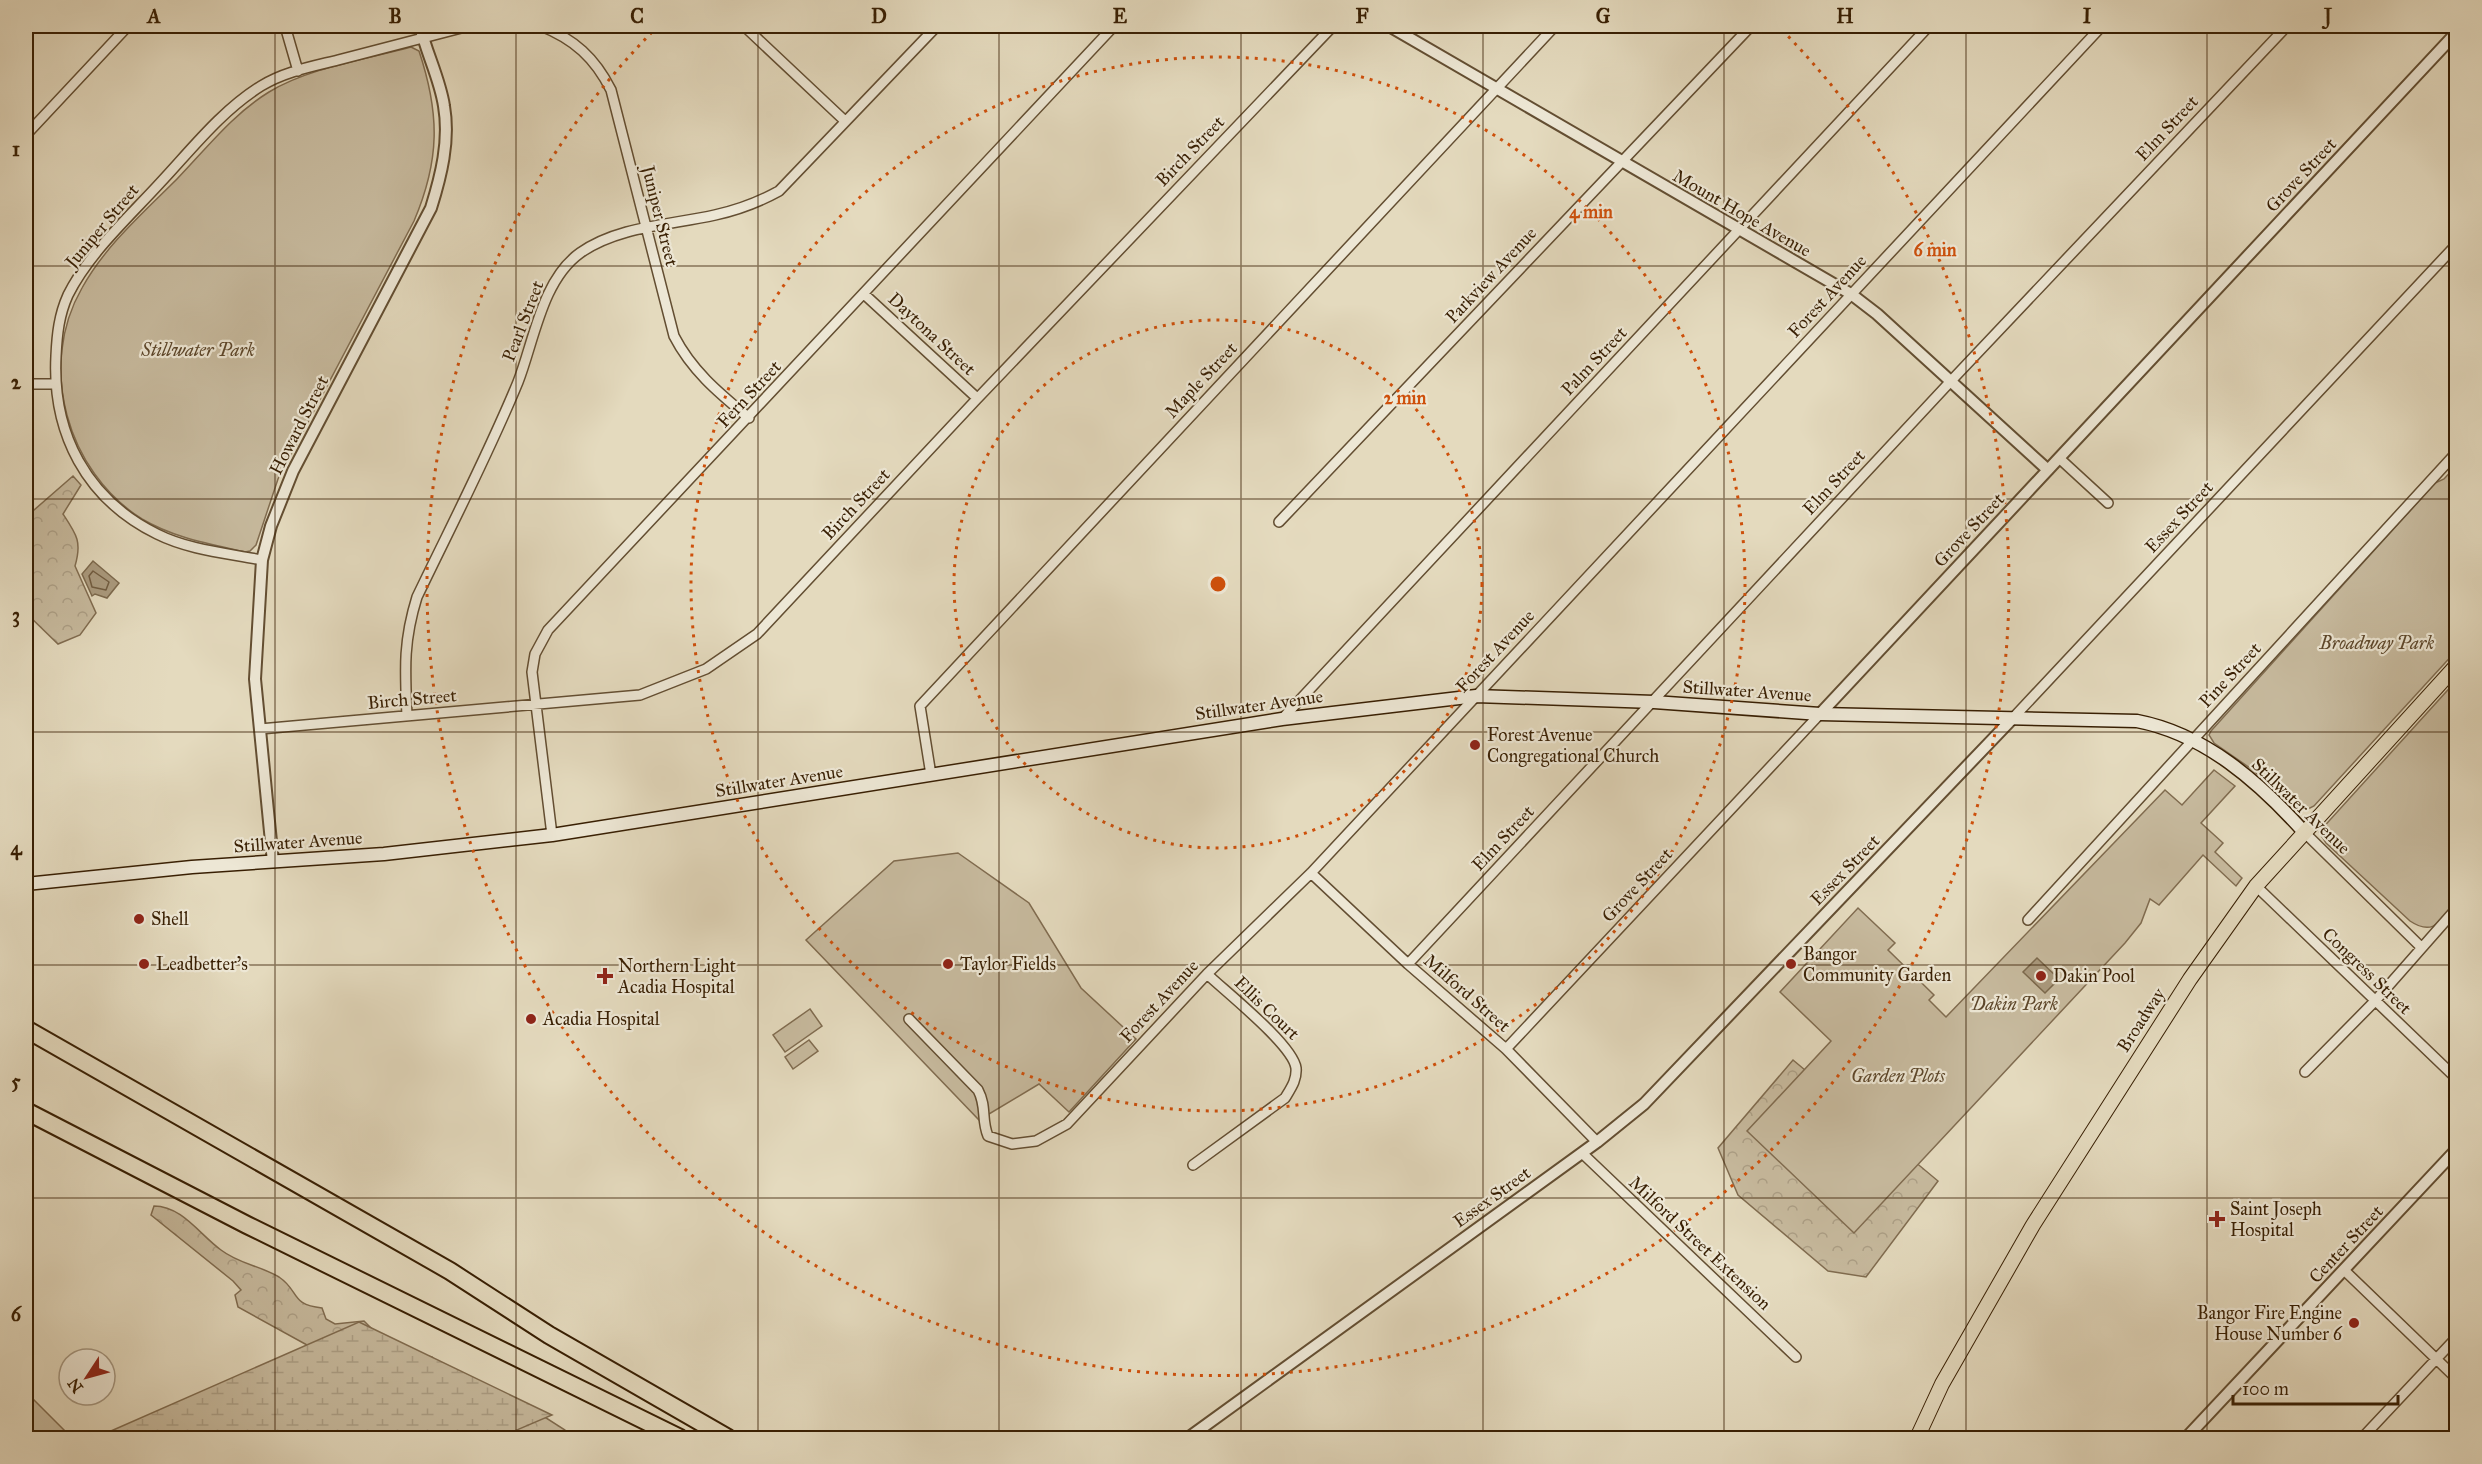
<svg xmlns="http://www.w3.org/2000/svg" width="2482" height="1464" viewBox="0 0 2482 1464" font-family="'IM FELL Great Primer',serif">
	<defs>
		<pattern id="forest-crowns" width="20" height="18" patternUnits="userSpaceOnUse" patternTransform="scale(1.5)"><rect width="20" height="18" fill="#c7ba9e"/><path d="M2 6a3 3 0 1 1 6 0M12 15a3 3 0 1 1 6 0" fill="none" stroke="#ac9f86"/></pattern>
		<pattern id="wetland-marsh" width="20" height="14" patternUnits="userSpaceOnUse" patternTransform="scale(1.5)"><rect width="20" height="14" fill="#c7ba9e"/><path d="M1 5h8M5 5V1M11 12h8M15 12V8" fill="none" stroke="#ac9f86"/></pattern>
	</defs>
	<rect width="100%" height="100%" fill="#e4dabe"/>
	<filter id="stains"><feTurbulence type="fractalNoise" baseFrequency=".00333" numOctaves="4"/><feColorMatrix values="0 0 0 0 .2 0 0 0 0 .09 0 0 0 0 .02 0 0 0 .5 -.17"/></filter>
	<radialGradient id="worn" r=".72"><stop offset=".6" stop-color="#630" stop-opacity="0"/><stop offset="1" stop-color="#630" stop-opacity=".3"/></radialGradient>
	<path fill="url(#forest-crowns)" stroke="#806c50" stroke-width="1.5" d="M73,476L81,485L63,514C77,535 82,542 75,566L96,613L80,635L58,644L26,613V517Z
		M1793,1060L1938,1181L1866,1277L1828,1271L1738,1195L1718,1148Z
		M154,1206C182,1206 200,1235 221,1250C239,1264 261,1266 279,1277C300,1291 290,1305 322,1308L326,1319L335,1324L364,1321L377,1334L413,1353L432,1357L467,1396L540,1414L565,1430L570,1438H460L327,1356L238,1307L235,1295L241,1290L233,1281L151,1215Z"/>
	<path fill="url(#wetland-marsh)" stroke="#806c50" stroke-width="1.5" d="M359,1322L552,1415L498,1438H95Z"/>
	<path fill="#c7ba9e" stroke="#806c50" stroke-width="1.5" d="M411,47L419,51C440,114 440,160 414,221L278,479L256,545L250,551L245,552C210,544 174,538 142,519C67,472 37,366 82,288C105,246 144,212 177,179C206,149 233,114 269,92C308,68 367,59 411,47Z
		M2456,466V651L2314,806L2306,810L2298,809L2250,768L2214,743L2209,735L2211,731L2435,483L2444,479Z
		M2456,681V903C2441,920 2434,937 2410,921L2326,843L2319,832Z
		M2214,770L2235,786L2201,823L2223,843L2215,852L2242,878L2236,886L2203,855L2159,905L2150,899L2141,923L2125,943L1854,1233L1747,1131L1831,1041L1780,992L1858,908L1895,943L1888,950L1934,995L1929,1000L1946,1017L2165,790L2182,805Z
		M958,853L1029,903L1081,988L1136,1039L1069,1112L1039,1084L979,1120L806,940L894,861Z
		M810,1009L822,1026L785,1052L773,1035Z
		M809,1040L818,1051L793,1069L785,1057Z
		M26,1392L72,1438H26Z"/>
	<path fill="#aa9a7e" stroke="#7c694d" stroke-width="1.5" d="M93,561L119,583L107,598L95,594L92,596L82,574Z
		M2037,958L2059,979L2045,993L2023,972Z"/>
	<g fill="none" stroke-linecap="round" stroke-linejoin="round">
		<path stroke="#715c40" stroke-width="1.5" d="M93,571L109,582L106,590L92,587L89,576Z"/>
		<defs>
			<path id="minor" d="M285,26L298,71
				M541,26C574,39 595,58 611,90L674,336C692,371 719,393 749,418
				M744,26L845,121
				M26,135L128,26
				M864,294L977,398
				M26,384H54
				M2059,458L2108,503
				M1279,522L1751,26
				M262,560C226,553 189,550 157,534C86,499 52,433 56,356C57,334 59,315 68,295C89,253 128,218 160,183C191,150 221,111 261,86C285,71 315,66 342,59C385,48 427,37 469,26
				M407,716C405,670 403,642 417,597C451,526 488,455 518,382C534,341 542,280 580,253C618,226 671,225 715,215C738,210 759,202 779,191L937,26
				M2013,718L2456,245
				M1282,719L1929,26
				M260,729L640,695L706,669L757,634L974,402L1333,26
				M931,775L920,706L1555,26
				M2304,832L2421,947
				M552,835L532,672L535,654L548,630L1114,26
				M1311,873L1408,964L1506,1049L1597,1142
				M2256,886L2456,1078
				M2028,920L2456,453
				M1408,964L1950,382L2287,26
				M909,1019L978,1090C987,1107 981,1119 988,1136L1012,1144L1036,1141L1067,1124L1207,974L1311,873L2102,26
				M1506,1049L1820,714
				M2305,1072L2375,1001L2456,909
				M1582,1153L1796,1357
				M1193,1165L1285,1098C1291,1088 1297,1080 1296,1068C1293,1045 1226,992 1207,974
				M2344,1270L2456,1378
				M2362,1438L2456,1338"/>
			<path id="tertiary" d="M1389,26L1851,294L1877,314L2048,470
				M1820,714L2456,33
				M273,862L255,679L262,560L271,526L293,471L431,208C441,176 450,141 444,106C440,79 426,52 420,26
				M1188,1438L1597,1142L1644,1104L2013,718
				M2186,1438L2456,1150"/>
			<path id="secondary" d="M26,884L192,867L384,854L552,835L1282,719L1476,696L1654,702L1820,714L2137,721C2205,734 2259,782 2304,832"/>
			<path id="primary" d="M1917,1438L1942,1384L2033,1225L2190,979L2256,886L2456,666"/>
			<path id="motorway" d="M26,1029L450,1271L549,1335L728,1438
				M26,1111L247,1225L680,1438"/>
		</defs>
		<use href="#minor" stroke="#634e32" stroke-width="12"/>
		<use href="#tertiary" stroke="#634e32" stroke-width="14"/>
		<use href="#secondary" stroke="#381f03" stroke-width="15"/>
		<use href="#primary" stroke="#381f03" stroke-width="16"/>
		<use href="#motorway" stroke="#381f03" stroke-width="20"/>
		<use href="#minor" stroke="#ede7d5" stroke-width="9"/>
		<use href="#tertiary" stroke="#ede7d5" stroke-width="10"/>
		<use href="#secondary" stroke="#ede7d5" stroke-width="12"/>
		<use href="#primary" stroke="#e4dabe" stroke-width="14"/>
		<use href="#motorway" stroke="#e4dabe" stroke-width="16"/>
	</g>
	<path fill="none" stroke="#381f03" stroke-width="1.5" stroke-opacity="0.55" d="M275,26V1438M516,26V1438M758,26V1438M999,26V1438M1241,26V1438M1483,26V1438M1724,26V1438M1966,26V1438M2207,26V1438M26,266H2456M26,499H2456M26,732H2456M26,965H2456M26,1198H2456"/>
	<g fill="none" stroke="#ce500b" stroke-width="3" stroke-dasharray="3 6">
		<circle cx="1218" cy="584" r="264"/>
		<circle cx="1218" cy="584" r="527"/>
		<path d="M1782 30A791 791 0 1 1 654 30"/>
	</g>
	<g fill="#8f2418" stroke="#ede7d5" stroke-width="2">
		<circle cx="1475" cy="745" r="6"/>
		<circle cx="139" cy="919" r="6"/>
		<circle cx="144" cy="964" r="6"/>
		<circle cx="948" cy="964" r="6"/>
		<circle cx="1791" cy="964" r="6"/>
		<path d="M602 967h6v6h6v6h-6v6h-6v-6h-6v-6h6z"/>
		<circle cx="2041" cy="976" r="6"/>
		<circle cx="531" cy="1019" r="6"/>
		<path d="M2214 1210h6v6h6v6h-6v6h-6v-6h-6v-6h6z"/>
		<circle cx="2354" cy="1323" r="6"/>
	</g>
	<g text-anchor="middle" stroke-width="4.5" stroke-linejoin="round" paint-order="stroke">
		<g font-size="18" fill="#381f03" stroke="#ede7d5">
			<text transform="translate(2167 128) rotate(-47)" y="6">Elm Street</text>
			<text transform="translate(1190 151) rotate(-46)" y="6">Birch Street</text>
			<text transform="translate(2301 175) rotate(-47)" y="6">Grove Street</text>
			<text transform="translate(1742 213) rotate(30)" y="6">Mount Hope Avenue</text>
			<text transform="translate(660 216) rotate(76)" y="6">Juniper Street</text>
			<text transform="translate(102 226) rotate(-50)" y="6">Juniper Street</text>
			<text transform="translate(1491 275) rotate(-47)" y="6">Parkview Avenue</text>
			<text transform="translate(1827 296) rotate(-47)" y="6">Forest Avenue</text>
			<text transform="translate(523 321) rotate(-69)" y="6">Pearl Street</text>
			<text transform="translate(932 334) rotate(43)" y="6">Daytona Street</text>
			<text transform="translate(1594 361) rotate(-47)" y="6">Palm Street</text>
			<text transform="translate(1201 380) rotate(-47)" y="6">Maple Street</text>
			<text transform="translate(749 394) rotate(-47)" y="6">Fern Street</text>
			<text transform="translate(299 425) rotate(-63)" y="6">Howard Street</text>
			<text transform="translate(1834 482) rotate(-47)" y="6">Elm Street</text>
			<text transform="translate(856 504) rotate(-47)" y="6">Birch Street</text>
			<text transform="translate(2179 517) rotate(-47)" y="6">Essex Street</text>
			<text transform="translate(1969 530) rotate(-47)" y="6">Grove Street</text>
			<text transform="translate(1495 651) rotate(-47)" y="6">Forest Avenue</text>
			<text transform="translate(2230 675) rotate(-47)" y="6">Pine Street</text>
			<text transform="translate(1747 691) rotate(4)" y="6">Stillwater Avenue</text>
			<text transform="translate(412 699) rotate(-5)" y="6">Birch Street</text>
			<text transform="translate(1259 705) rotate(-8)" y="6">Stillwater Avenue</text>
			<text transform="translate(779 781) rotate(-9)" y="6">Stillwater Avenue</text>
			<text transform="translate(2301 806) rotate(44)" y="6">Stillwater Avenue</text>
			<text transform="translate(1503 838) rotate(-47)" y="6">Elm Street</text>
			<text transform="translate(298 842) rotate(-4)" y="6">Stillwater Avenue</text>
			<text transform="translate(1845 870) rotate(-46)" y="6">Essex Street</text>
			<text transform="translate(1637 885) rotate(-47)" y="6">Grove Street</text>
			<text transform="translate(2367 971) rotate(44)" y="6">Congress Street</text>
			<text transform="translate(1467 993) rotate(41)" y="6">Milford Street</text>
			<text transform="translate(1159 1001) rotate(-47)" y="6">Forest Avenue</text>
			<text transform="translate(1267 1008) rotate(44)" y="6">Ellis Court</text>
			<text transform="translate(2141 1020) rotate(-57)" y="6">Broadway</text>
			<text transform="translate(1492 1197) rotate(-36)" y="6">Essex Street</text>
			<text transform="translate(1700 1243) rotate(43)" y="6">Milford Street Extension</text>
			<text transform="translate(2346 1244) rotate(-47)" y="6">Center Street</text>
		</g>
		<g font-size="18" font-style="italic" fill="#5c462a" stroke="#ede7d5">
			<text x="198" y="356">Stillwater Park</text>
			<text x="2377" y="649">Broadway Park</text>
			<text x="2014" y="1010">Dakin Park</text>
			<text x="1898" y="1082">Garden Plots</text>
		</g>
		<g font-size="18" fill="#381f03" stroke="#ede7d5" text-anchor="start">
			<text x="1487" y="741">Forest Avenue<tspan x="1487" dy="21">Congregational Church</tspan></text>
			<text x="151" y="925">Shell</text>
			<text x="1803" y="960">Bangor<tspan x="1803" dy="21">Community Garden</tspan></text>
			<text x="156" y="970">Leadbetter's</text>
			<text x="960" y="970">Taylor Fields</text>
			<text x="618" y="972">Northern Light<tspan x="618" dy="21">Acadia Hospital</tspan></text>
			<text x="2053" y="982">Dakin Pool</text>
			<text x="543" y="1025">Acadia Hospital</text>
			<text x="2230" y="1215">Saint Joseph<tspan x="2230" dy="21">Hospital</tspan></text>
			<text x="2342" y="1319" text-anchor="end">Bangor Fire Engine<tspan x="2342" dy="21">House Number 6</tspan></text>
		</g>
	</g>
	<circle cx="1218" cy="584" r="9" fill="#ce500b" stroke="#ede7d5" stroke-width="3"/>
	<g font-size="18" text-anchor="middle" font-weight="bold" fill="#ce500b" stroke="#ede7d5" stroke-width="4.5" stroke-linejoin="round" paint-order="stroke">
		<text x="1591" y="218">4 min</text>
		<text x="1935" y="256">6 min</text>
		<text x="1405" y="404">2 min</text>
	</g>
	<rect width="2482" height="1464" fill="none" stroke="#e4dabe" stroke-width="66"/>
	<g transform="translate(87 1377) rotate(234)"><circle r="28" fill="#ede7d5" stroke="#a59781" stroke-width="1.5"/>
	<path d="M0-4.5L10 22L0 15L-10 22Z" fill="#8f2418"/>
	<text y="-9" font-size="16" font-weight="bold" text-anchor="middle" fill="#381f03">N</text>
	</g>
	<path d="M2233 1395v9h165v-9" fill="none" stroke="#381f03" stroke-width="3"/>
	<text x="2242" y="1395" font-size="18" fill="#381f03" stroke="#ede7d5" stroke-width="4.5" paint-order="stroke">100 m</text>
	<rect x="33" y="33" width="2416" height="1398" fill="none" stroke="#381f03" stroke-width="2"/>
	<g font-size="20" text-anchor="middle" font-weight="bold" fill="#381f03">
		<text x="154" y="23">A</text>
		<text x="395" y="23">B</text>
		<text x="637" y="23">C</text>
		<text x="879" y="23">D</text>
		<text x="1120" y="23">E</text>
		<text x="1362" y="23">F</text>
		<text x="1603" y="23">G</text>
		<text x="1845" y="23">H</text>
		<text x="2087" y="23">I</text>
		<text x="2328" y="23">J</text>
		<text x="16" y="156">1</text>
		<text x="16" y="389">2</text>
		<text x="16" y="622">3</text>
		<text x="16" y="855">4</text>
		<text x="16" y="1088">5</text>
		<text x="16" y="1321">6</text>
	</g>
	<rect width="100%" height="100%" filter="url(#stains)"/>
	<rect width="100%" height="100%" fill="url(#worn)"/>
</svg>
